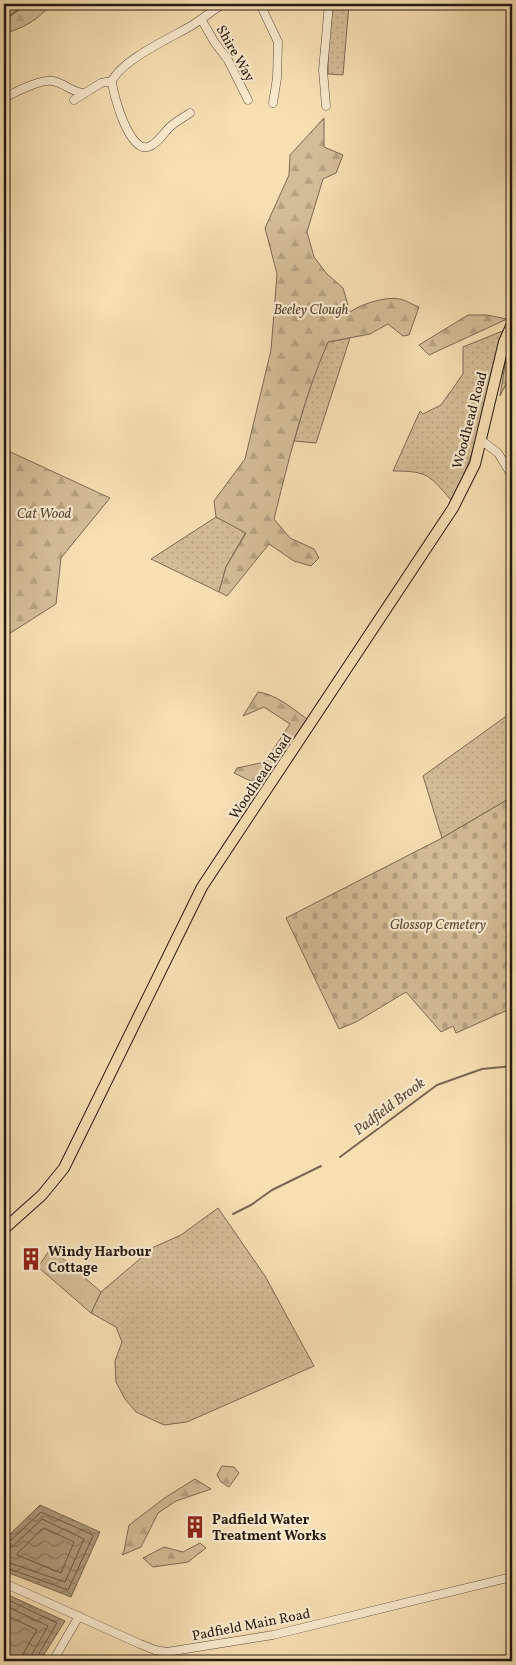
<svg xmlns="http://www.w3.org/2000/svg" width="516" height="1665" viewBox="0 0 516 1665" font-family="Vollkorn,serif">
	<defs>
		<pattern id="grass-dots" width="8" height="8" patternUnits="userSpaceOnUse" patternTransform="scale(1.25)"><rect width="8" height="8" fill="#d3bd97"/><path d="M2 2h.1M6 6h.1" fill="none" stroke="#b5a281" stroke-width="1.8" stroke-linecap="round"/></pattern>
		<pattern id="forest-firs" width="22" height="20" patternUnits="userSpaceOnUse" patternTransform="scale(1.25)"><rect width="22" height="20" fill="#d3bd97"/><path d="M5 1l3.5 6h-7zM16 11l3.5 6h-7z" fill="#b5a281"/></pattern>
		<pattern id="cemetery-stones" width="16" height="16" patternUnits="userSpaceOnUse" patternTransform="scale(1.25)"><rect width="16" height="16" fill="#d3bd97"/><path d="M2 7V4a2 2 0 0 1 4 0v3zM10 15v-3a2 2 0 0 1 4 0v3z" fill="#b5a281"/></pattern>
		<pattern id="water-waves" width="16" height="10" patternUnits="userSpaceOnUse" patternTransform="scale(1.25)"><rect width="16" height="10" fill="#af9b7c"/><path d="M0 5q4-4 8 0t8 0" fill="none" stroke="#8e7d64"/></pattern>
	</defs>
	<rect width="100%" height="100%" fill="#f6dfb3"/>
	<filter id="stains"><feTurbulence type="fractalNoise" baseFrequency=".004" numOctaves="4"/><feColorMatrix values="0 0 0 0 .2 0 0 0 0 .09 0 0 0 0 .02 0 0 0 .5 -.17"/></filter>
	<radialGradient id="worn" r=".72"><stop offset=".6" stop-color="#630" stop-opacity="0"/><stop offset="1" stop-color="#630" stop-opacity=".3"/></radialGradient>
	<path fill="url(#grass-dots)" stroke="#7c6a54" d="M333,4H349L343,75L328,74V31Z
		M505,330L499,345C486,396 478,455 451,500C429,475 428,471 393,471L420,411L423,414L441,405L463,374V347Z
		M350,338L316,443L294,441L314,373L328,342Z
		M216,517L246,532L226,567L219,592L151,559Z
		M512,712V797L442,838L423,776Z
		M218,1208L265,1276L314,1366L187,1422L164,1425L136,1412L125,1399L116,1382L115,1361L122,1342L116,1327L91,1313L101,1292L154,1247L181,1235Z"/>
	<path fill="url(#forest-firs)" stroke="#7c6a54" d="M4,4H50C40,20 22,28 4,34Z
		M324,118V147L343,155L336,173L323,179L307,232L314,257L327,274L343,288L350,312C361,304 386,296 400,299C406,300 413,305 419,307L409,335L403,336L388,324L370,334L328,342C303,399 289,459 274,519L290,538L314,549L319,558L311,566L294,561L269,544L227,596L219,592L226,567L246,533L216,517L214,501L245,459L271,350L277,274L265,228L289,175L290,155Z
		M468,315H487L507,319L429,355L419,345Z
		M512,336V372L500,396L508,345Z
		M4,449L110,498L61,558L56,604L4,637Z
		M258,692C276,694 293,709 307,719L263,787L234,773L237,768L265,762L290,724L264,707L243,716Z
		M222,1466L234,1467L239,1473L229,1487L221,1482L217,1475Z
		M195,1479L211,1489L176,1501L158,1513L141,1547L122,1555L124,1551L129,1525L166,1497Z
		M200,1543L206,1548L188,1562L153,1567L143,1558L164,1547L183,1552Z"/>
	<path fill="url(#cemetery-stones)" stroke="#7c6a54" d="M512,797V1008L456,1033L453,1026L441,1032L406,992L356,1022L339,1029L286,918L442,838Z"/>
	<path fill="#d3bd97" stroke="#7c6a54" d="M51,1248L101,1292L91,1313L38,1267Z"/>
	<path fill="url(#water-waves)" stroke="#786751" d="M40,1505L100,1532L71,1597L4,1571V1540Z
		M4,1593L65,1621L40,1661H4Z"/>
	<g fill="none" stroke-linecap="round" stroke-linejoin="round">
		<path stroke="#6a5a46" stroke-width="1" d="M44,1528L74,1542L61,1573L17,1555L18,1553Z
			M4,1543L9,1542L41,1512L91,1534L93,1536L68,1590L4,1567
			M4,1550L12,1547L42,1519L84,1539L65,1582L4,1561
			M4,1598L57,1623L37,1657L36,1661
			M4,1605L48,1626L32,1654L30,1661
			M4,1614L37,1630L24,1652L23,1661"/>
		<path stroke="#786751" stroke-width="2" d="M4,20L26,4
			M340,1157L437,1085L482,1069L512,1066
			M233,1214L251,1205L272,1190L321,1166"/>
		<defs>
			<path id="minor" d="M260,4L278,42L277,78L273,103
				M201,19L215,43L228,60L248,100
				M112,81C113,95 129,152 148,147C159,143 163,133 171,126C177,121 184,117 190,113
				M4,98C15,92 41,79 53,81C64,83 72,92 83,93
				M74,100L101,83L112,81C122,60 170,38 191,26C202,19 212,11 223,4
				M326,106L323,70L329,4
				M481,440L498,453L512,476
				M4,1583L140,1644L155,1650L167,1652L273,1635L512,1577
				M53,1661L79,1616"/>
			<path id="major" d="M4,1229L42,1195L64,1168L202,887L453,508L475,464L504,342L512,324"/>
		</defs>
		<use href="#minor" stroke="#5a4a3a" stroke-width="9"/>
		<use href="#major" stroke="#261811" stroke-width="12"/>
		<use href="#minor" stroke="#f9eace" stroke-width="8"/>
		<use href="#major" stroke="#f6dfb3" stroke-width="10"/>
	</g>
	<defs>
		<symbol id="building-bare" viewBox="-9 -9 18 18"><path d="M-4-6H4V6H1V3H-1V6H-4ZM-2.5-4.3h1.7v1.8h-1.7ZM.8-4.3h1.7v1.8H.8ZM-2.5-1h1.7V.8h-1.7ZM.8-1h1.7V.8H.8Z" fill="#8f2418" stroke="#f9eace" stroke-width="2.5" paint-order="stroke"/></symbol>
	</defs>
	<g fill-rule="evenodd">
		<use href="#building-bare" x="15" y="1243" width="32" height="32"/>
		<use href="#building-bare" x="179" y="1511" width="32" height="32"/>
	</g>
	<g text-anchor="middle" stroke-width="4.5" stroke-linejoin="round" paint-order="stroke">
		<g font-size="14" fill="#261811" stroke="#f9eace">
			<text transform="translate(236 53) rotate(60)" y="5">Shire Way</text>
			<text transform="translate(469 420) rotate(-75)" y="5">Woodhead Road</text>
			<text transform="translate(260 776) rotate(-56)" y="5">Woodhead Road</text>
			<text transform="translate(251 1624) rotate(-11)" y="5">Padfield Main Road</text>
		</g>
		<g font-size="14" font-style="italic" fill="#5a4a39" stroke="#f9eace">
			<text x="311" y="314">Beeley Clough</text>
			<text x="44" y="518">Cat Wood</text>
			<text x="438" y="929">Glossop Cemetery</text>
		</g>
		<g font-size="14" font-weight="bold" fill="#261811" stroke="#f9eace" text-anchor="start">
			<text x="48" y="1256">Windy Harbour<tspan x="48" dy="16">Cottage</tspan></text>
			<text x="212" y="1524">Padfield Water<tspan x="212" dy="16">Treatment Works</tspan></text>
		</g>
		<g font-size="15" font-style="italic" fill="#5d4c3c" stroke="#f9eace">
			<text transform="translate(389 1106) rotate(-37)" y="5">Padfield Brook</text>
		</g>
	</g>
	<rect width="516" height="1665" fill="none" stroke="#f6dfb3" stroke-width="20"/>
	<rect x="5" y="5" width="506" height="1655" fill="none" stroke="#261811" stroke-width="2.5"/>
	<rect x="10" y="10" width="496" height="1645" fill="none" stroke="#261811"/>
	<rect width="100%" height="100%" filter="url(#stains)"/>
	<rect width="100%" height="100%" fill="url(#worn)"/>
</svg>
